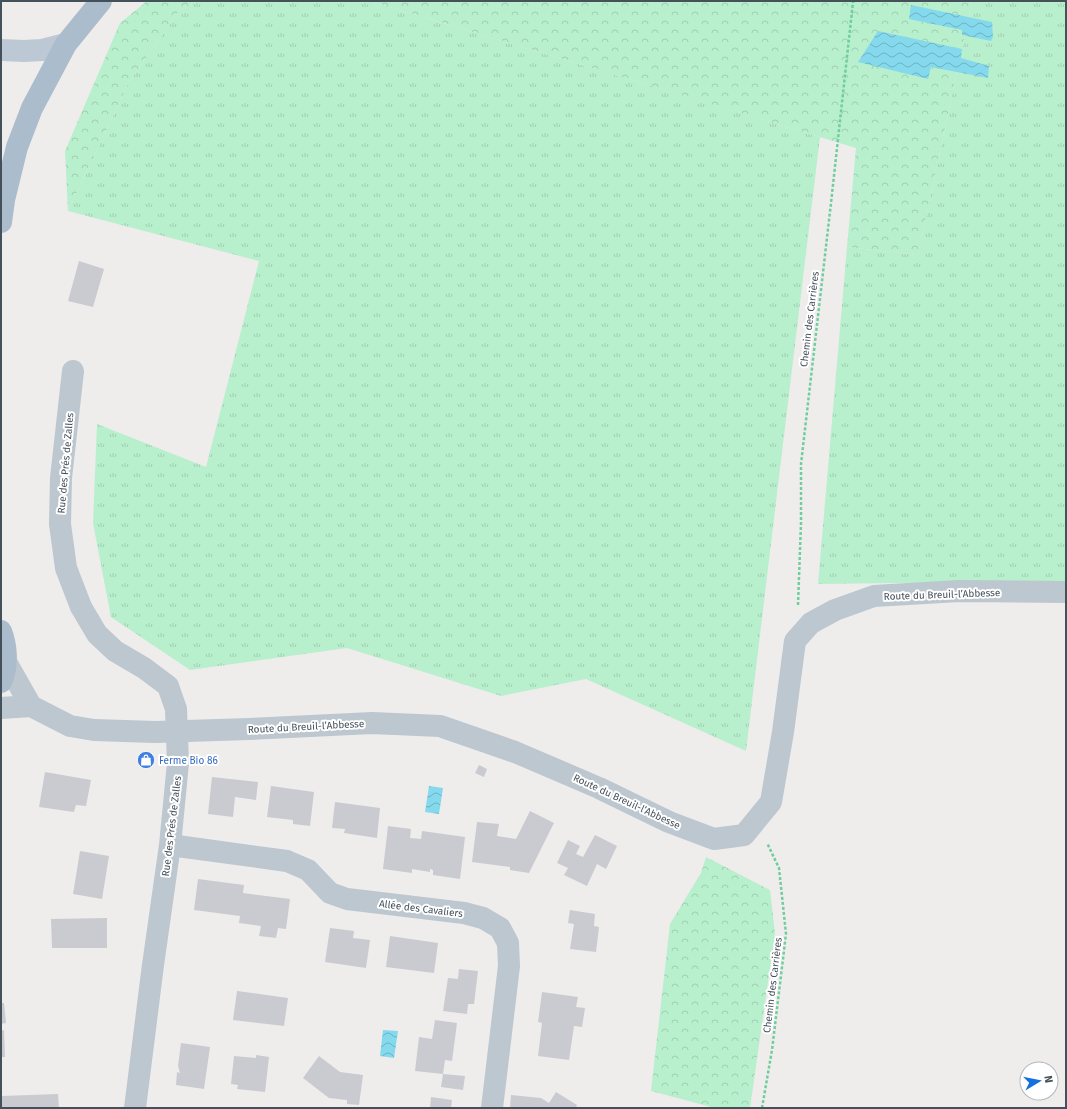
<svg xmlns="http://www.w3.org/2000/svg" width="1067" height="1109" viewBox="0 0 1067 1109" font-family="'Fira Sans',sans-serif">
	<defs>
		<pattern id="grass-tufts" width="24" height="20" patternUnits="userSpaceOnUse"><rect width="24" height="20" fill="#b8efcc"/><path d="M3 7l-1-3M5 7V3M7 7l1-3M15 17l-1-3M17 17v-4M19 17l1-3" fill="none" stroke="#9fcfb1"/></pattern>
		<pattern id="forest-crowns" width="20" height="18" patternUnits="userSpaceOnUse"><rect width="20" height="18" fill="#b8efcc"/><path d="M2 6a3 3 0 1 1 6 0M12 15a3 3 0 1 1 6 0" fill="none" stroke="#9fcfb1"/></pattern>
		<pattern id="water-waves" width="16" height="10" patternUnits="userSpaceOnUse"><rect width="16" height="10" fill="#84d9ed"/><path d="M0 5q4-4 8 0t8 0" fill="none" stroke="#6eb2c3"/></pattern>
	</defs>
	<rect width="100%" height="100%" fill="#efecec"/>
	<path fill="url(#grass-tufts)" d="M196,1H370L820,137L746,751L586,679L501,696L347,648L190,670L111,617L93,523L97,424L206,467L259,261L68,211L129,82L179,11Z
		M972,1H1066V581L818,584L847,247L918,255Z"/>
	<path fill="url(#forest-crowns)" d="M147,1H196L179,11L129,82L68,211L65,151L120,23Z
		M370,1H972L918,255L847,247L856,148Z
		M706,857L770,890L775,933L750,1108H715L651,1091L670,924L701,873Z"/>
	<path fill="url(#water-waves)" d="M911,5L992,22L993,37L991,41L962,35V30L909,19Z
		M878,31L962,49L961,58L989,66L988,78L931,67L928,79L858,62Z
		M429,786L443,788L439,814L425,812Z
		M383,1030L398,1031L394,1058L380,1056Z"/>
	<path fill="#c9cbd1" d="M79,261L104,269L93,307L68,301Z
		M479,765L487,769L484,777L475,773Z
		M45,772L91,780L86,806L76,805L74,812L39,807Z
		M212,777L258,782L256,800L235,797L233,817L208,814Z
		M271,786L314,792L310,826L293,824V820L267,817Z
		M335,802L380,808L377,838L344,833L345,829L332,828Z
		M530,811L554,823L529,873L510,870V867L472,862L477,822L499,824L497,836L516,839Z
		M388,826L411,829L410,838L421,839L422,831L465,837L460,879L433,875V870L430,869V872L412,869V873L383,869Z
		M595,835L617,846L606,869L597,864L587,886L564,875L568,868L557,863L568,840L580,846L576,854L583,857Z
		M80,851L109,856L102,899L73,894Z
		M198,879L244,885L243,893L290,899L286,929L278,928L276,938L259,936L261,926L239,923L240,916L194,910Z
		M570,910L595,914L594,926L599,927L596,952L570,949L574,924L568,923Z
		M107,918V948H52L51,919Z
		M330,928L354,931L353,938L370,940L366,968L325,962Z
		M390,936L438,943L434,973L386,967Z
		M459,969L478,971L474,1004H468L467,1014L443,1011L448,978L458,979Z
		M237,991L288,998L284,1026L233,1020Z
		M542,992L578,997L576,1007L585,1008L582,1027L574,1026L569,1060L538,1056L542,1023L538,1022Z
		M1,1003H4L6,1023L1,1024Z
		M435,1020L457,1023L452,1061L445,1060L443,1074L465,1076L463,1090L441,1087L443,1074L415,1071L419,1037L432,1039Z
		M4,1030L5,1057H1V1031Z
		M181,1043L210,1047L204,1089L176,1085L177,1072L180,1073L178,1066Z
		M256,1055L269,1057L265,1092L237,1089L238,1085L231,1084L234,1056L256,1058Z
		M319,1056L340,1072L363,1075L359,1105L347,1104V1100L329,1098L303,1078Z
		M556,1092L577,1105L576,1108H510L511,1095L541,1098L549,1103Z
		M58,1094L59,1108H1V1096Z
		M431,1097L452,1100L451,1108H430Z"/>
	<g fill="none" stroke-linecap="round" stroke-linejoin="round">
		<path stroke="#70cd9e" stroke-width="2.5" stroke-dasharray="3 2" stroke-linecap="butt" d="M798,605L801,523V464L831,203L853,2L854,1
			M762,1108L772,1050L786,934L779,868L767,843"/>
		<path stroke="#bcc7cf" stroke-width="22" d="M73,371L61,478L60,524L66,568L81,607L97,634L115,651L144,668L168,686L176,709L178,763L170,845L153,965L135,1108
			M6,662L31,706L70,726L94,730L155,732L249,729L372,723L440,726L515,752L599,788L669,822L714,839L744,835L771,802L783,732L795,641L811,623L835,610L874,596L959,591L1066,592
			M1,708L31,706
			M170,845L287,861L308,870L330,893L347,899L464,913L483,918L500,928L508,943L509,966L492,1108"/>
		<path stroke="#bcc8d4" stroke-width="22" d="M1,50L24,51L42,50L66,44"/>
		<path stroke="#abbccc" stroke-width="22" d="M1,222L4,200L17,147L32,108L66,44L101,1
			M1,631C7,647 8,666 1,682"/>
	</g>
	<defs>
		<symbol id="shop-disc" viewBox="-11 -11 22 22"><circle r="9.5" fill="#3f7fe0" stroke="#fff"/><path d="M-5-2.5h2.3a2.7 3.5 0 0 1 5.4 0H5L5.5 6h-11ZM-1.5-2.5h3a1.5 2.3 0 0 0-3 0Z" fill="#fff"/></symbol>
	</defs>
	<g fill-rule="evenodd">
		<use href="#shop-disc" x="136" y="750" width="20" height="20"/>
	</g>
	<g text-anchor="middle" stroke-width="4" stroke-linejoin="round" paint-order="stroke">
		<g font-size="10" fill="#44505a" stroke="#fff">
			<text transform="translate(809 319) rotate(-83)" y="4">Chemin des Carrières</text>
			<text transform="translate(65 463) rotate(-85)" y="4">Rue des Prés de Zalles</text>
			<text transform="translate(942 594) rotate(-2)" y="4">Route du Breuil-l’Abbesse</text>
			<text transform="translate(306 726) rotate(-3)" y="4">Route du Breuil-l’Abbesse</text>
			<text transform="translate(627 801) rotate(25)" y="4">Route du Breuil-l’Abbesse</text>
			<text transform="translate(171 826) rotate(-83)" y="4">Rue des Prés de Zalles</text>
			<text transform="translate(421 908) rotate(7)" y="4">Allée des Cavaliers</text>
			<text transform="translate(772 985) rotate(-83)" y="4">Chemin des Carrières</text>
		</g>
		<g font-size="10" fill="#366cbe" stroke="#fff" text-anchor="start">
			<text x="159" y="764">Ferme Bio 86</text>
		</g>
	</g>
	<rect width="1067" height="1109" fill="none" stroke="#44505a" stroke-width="4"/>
	<g transform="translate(1039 1081) rotate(80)"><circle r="19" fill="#ffffff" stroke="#b4b9bd"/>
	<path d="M0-3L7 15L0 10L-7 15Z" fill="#1571df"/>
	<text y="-6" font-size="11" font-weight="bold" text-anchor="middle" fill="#44505a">N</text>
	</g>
</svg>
